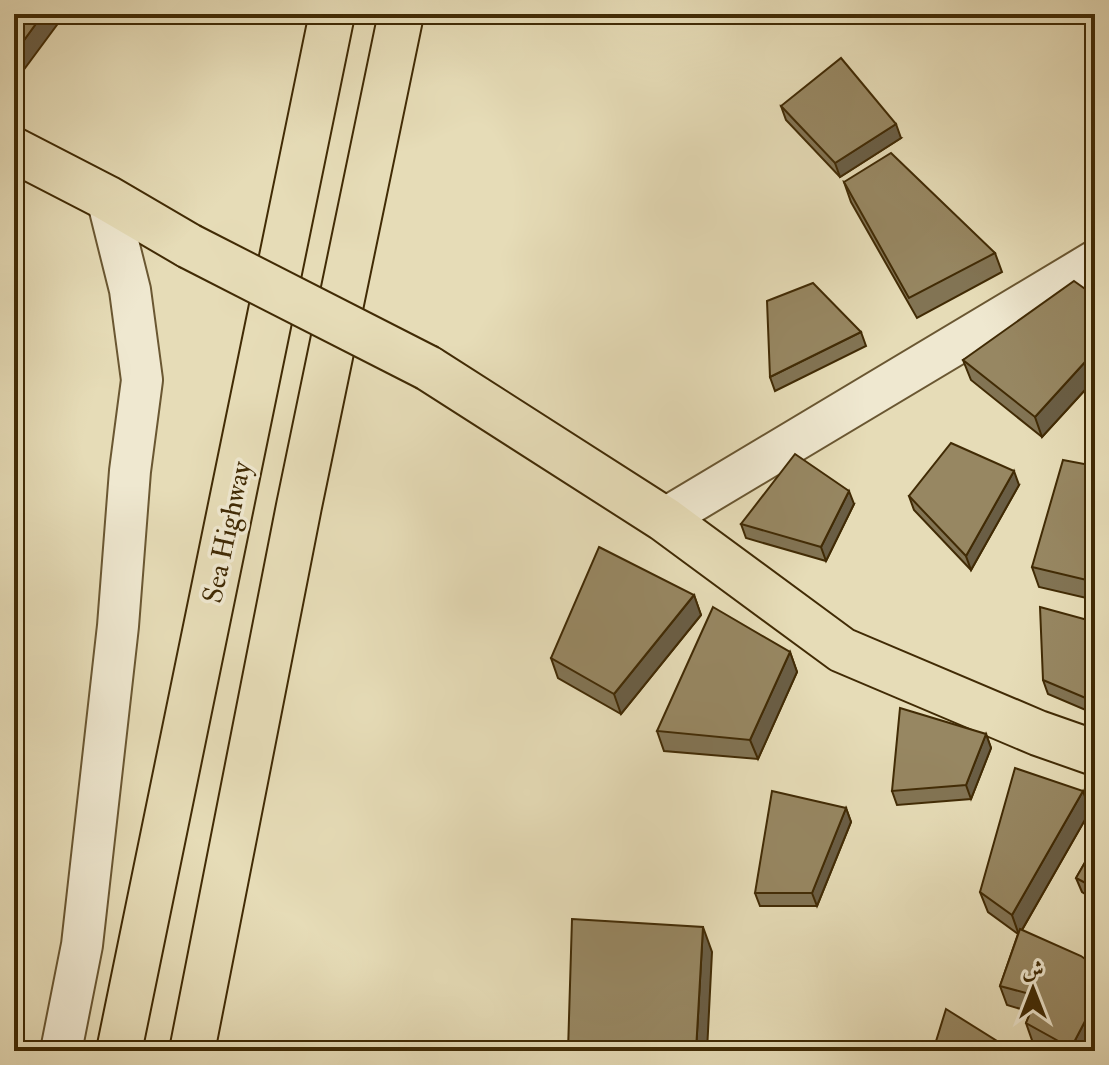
<svg xmlns="http://www.w3.org/2000/svg" width="1109" height="1065" viewBox="0 0 1109 1065" font-family="'IM FELL Double Pica',Amiri,serif">
	<rect width="100%" height="100%" fill="#e6dcb7"/>
	<filter id="stains"><feTurbulence type="fractalNoise" baseFrequency=".0025" numOctaves="4"/><feColorMatrix values="0 0 0 0 .2 0 0 0 0 .09 0 0 0 0 .02 0 0 0 .5 -.17"/></filter>
	<radialGradient id="worn" r=".72"><stop offset=".6" stop-color="#630" stop-opacity="0"/><stop offset="1" stop-color="#630" stop-opacity=".3"/></radialGradient>
	<g fill="none" stroke-linecap="round" stroke-linejoin="round">
		<defs>
			<path id="minor" d="M664,519L1095,261
				M61,1051L82,945L118,626L130,471L142,380L130,290L107,198"/>
			<path id="major" d="M14,150L107,198L189,246
				M428,368L664,519L842,650L1038,733L1095,753"/>
			<path id="highway" d="M119,1051L332,14
				M192,1051L299,506L401,14"/>
		</defs>
		<use href="#minor" stroke="#6a5732" stroke-width="44"/>
		<use href="#major" stroke="#412b05" stroke-width="48"/>
		<use href="#highway" stroke="#412b05" stroke-width="48"/>
		<use href="#minor" stroke="#efe8d0" stroke-width="40"/>
		<use href="#major" stroke="#e6dcb7" stroke-width="44"/>
		<use href="#highway" stroke="#e6dcb7" stroke-width="44"/>
		<defs>
			<path id="major-bridge" d="M189,246L428,368"/>
		</defs>
		<use href="#major-bridge" stroke="#412b05" stroke-width="48" stroke-linecap="butt"/>
		<use href="#major-bridge" stroke="#e6dcb7" stroke-width="44"/>
	</g>
	<path fill="#827454" stroke="#412b05" stroke-width="2" d="M781,106L901,138L840,177L786,120Z
		M844,182L995,253L1002,272L917,318L851,202Z
		M1095,296V379L1042,437L971,380L963,360Z
		M861,332L866,346L775,391L770,377Z
		M1095,466V600L1039,587L1032,567Z
		M1019,485L971,570L914,510L909,496Z
		M854,504L826,561L746,538L741,524Z
		M694,595L701,615L621,714L558,678L551,658Z
		M1095,622V714L1048,694L1043,680Z
		M790,652L797,672L758,759L664,751L657,731Z
		M986,734L991,748L971,799L897,805L892,791Z
		M846,808L851,822L817,906H760L755,893Z
		M1090,811L1022,930L1095,1035L1087,1051H1048L1033,1043L1026,1023L1031,1012L1007,1005L1000,986L1018,934L988,912L980,892Z
		M1095,845V900L1082,892L1076,878Z"/>
	<path fill="#6a5e45" stroke="#412b05" stroke-width="2" d="M43,14H65L14,83V54Z
		M896,124L901,138L840,177L835,163Z
		M1095,351V379L1042,437L1035,417Z
		M1014,471L1019,485L971,570L966,556Z
		M849,491L854,504L826,561L821,547Z
		M694,595L701,615L621,714L614,694Z
		M14,628L20,644L14,652Z
		M790,652L797,672L758,759L750,740Z
		M986,734L991,748L971,799L966,785Z
		M1083,791L1090,811L1019,935L1012,915Z
		M846,808L851,822L817,906L812,893Z
		M703,927L712,952L707,1051H696Z
		M1095,1002V1035L1087,1051H1072L1071,1048Z"/>
	<path fill="#978762" stroke="#412b05" stroke-width="2" d="M14,14H43L14,54Z
		M841,58L896,124L835,163L781,106Z
		M891,153L995,253L909,298L844,182Z
		M1074,281L1095,296V351L1035,417L963,360Z
		M813,283L861,332L770,377L767,301Z
		M951,443L1014,471L966,556L909,496Z
		M795,454L849,491L821,547L741,524Z
		M1063,460L1095,466V582L1032,567Z
		M599,547L694,595L614,694L551,658Z
		M713,607L790,652L750,740L657,731Z
		M1040,607L1095,622V702L1043,680Z
		M900,708L986,734L966,785L892,791Z
		M1015,768L1083,791L1012,915L980,892Z
		M772,791L846,808L812,893H755Z
		M1095,845V888L1076,878Z
		M572,919L703,927L696,1051H568Z
		M1020,929L1081,956L1095,966V1002L1071,1048L1026,1023L1037,996L1000,986Z
		M946,1009L1013,1051H933Z"/>
	<g text-anchor="middle" stroke-width="7" stroke-linejoin="round" paint-order="stroke">
		<g font-size="28" fill="#412b05" stroke="#efe8d0">
			<text transform="translate(226 532) rotate(-78)" y="10">Sea Highway</text>
		</g>
	</g>
	<rect width="1109" height="1065" fill="none" stroke="#e6dcb7" stroke-width="48"/>
	<rect x="16" y="16" width="1077" height="1033" fill="none" stroke="#412b05" stroke-width="4"/>
	<rect x="24" y="24" width="1061" height="1017" fill="none" stroke="#412b05" stroke-width="2"/>
	<g transform="translate(1033 989)" stroke="#efe8d0" stroke-width="6" paint-order="stroke">
	<path d="M0-6L14 30L0 20L-14 30Z" fill="#412b05"/>
	<text y="-12" font-size="22" font-weight="bold" text-anchor="middle" fill="#412b05">ش</text>
	</g>
	<rect width="100%" height="100%" filter="url(#stains)"/>
	<rect width="100%" height="100%" fill="url(#worn)"/>
</svg>
